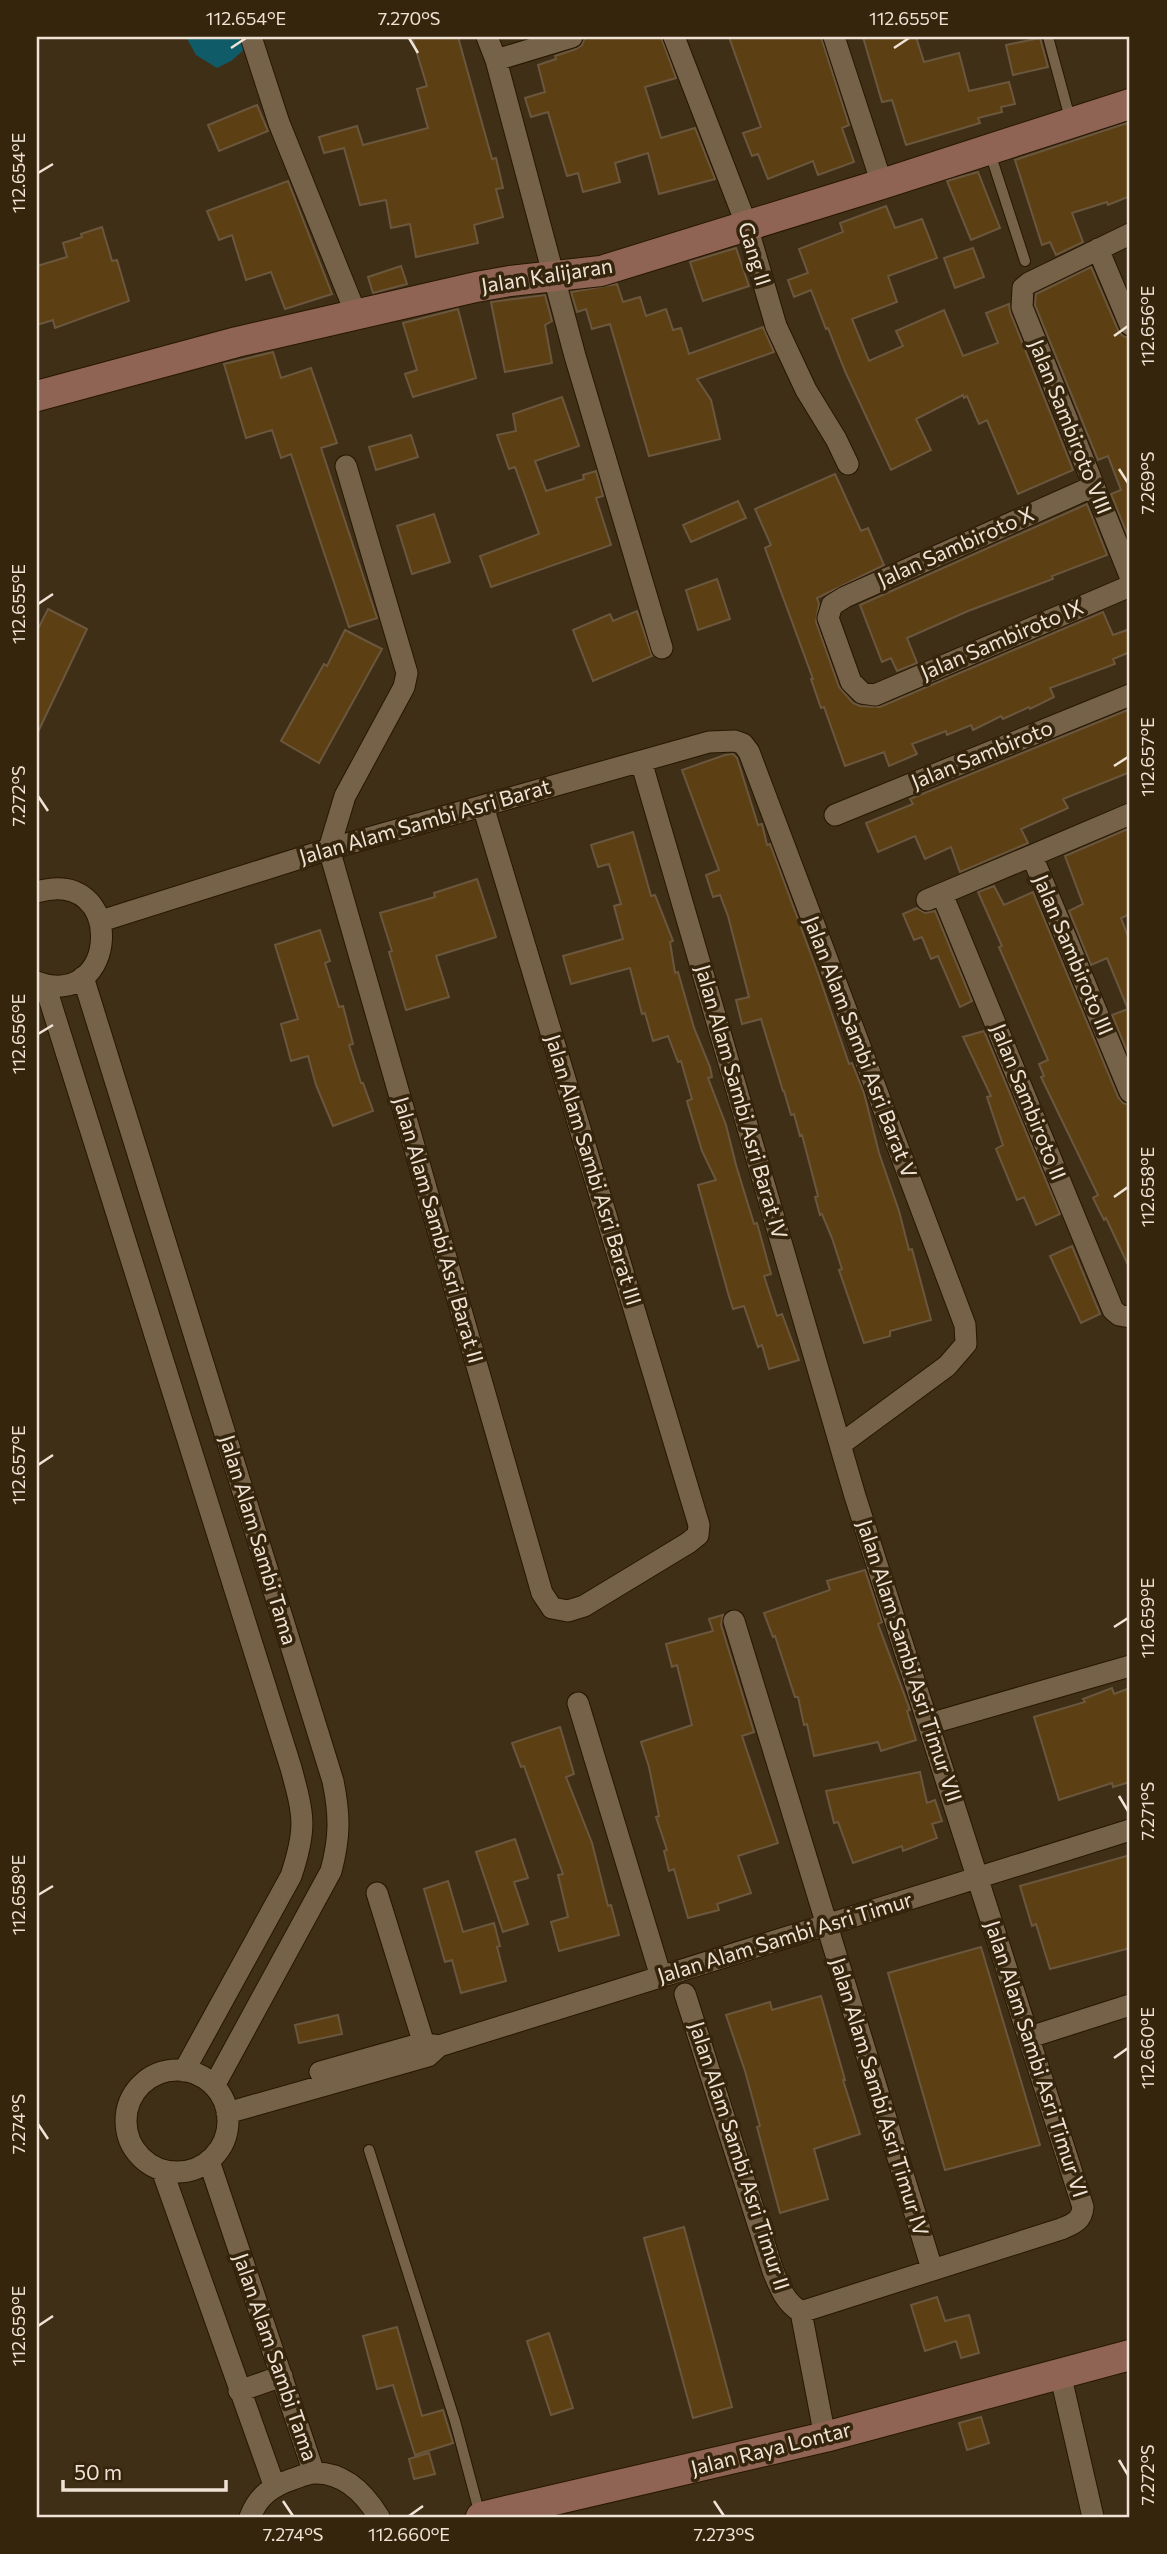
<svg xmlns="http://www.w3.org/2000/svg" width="1167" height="2554" viewBox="0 0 1167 2554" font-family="Commissioner,sans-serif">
	<rect width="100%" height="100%" fill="#402f17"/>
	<path fill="#105b68" d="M186,37H248L247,47L231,61L217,68L196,55Z"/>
	<path fill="#5c3f13" stroke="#6a573e" stroke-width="2" d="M412,37H458L492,159L496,158L503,188L496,189L503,217L474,225L478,243L416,257L410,224L391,228L386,200L360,205L344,148L324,153L319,137L357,126L363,145L428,128L417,89L427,86Z
		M585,37H661L676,78L645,87L661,138L695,128L715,179L659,194L648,153L615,163L620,182L583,192L578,173L567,176L548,112L531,117L525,98L545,92L538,65L556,59L555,56L576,49L582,45Z
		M729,37H821L849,125L842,128L854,162L818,175L813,161L768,179L758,154L752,156L743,133L761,127Z
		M863,37H916L924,62L959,53L969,91L1009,82L1015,104L1001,107L1002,112L978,118L980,123L906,145L892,100L882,102Z
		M1040,38L1048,67L1013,75L1006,45Z
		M257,105L268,131L219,151L208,125Z
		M1127,123L1130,133V196L1108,205L1107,202L1072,213L1083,242L1056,255L1050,242L1042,245L1015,160Z
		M978,172L1000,228L971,240L947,181Z
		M288,181L332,294L285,309L271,272L246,280L232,235L219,240L207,211Z
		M886,206L895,228L922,219L937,258L888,276L897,302L852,319L869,361L903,346L896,331L944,310L963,356L998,343L986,313L1009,304L1010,312L1073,470L1018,494L987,420L979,424L967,396L964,398L963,395L916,419L931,450L891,470L845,371L828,328L826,329L811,290L794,297L788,280L808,273L799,249L843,232L840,223Z
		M102,227L112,261L117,260L129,301L55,328L53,320L37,325V266L67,257L63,243L82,237L81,234Z
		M736,248L749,286L703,301L690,262Z
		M973,248L984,277L955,288L944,258Z
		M401,266L407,284L373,293L368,277Z
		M1091,267L1118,330L1123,336L1130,338V541L1111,494L1121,490L1108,456L1098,460L1035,305L1036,294Z
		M617,284L623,302L640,297L646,316L666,309L673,330L681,328L689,354L763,327L774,352L697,379L711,400L720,439L649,456L610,324L592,329L586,309L577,312L571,292Z
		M545,295L552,321L545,325L552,363L505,372L491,302Z
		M458,309L476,378L413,397L405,374L417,370L403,323Z
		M273,352L281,378L311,368L337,443L321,448L377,618L349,627L291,454L281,458L272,430L246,438L224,364Z
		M562,397L579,446L535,461L546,491L584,479L583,475L596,471L603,496L596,498L611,545L491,587L480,556L539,534L515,467L509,469L497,435L516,431L513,414Z
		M411,435L418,457L376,470L369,447Z
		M835,474L861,531L868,528L884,565L817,598L819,604L816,622L839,687L853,703L860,706L880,707L1103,612L1113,635L1130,629V652L1113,659L1115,664L1050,688L1054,697L1030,709L1029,707L1003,719L1001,716L973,730L971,725L947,735L946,731L912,744L917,754L889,766L884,752L845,766L824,707L821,708L811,679H813L765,548L771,545L755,509Z
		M738,501L746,518L691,542L683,525Z
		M1087,504L1107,555L1052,576L1053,579L968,611L907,638L917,663L897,671L891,658L882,662L860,605Z
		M434,514L450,562L412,574L397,526Z
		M717,579L730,619L698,630L686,590Z
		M48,609L87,629L37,734V631Z
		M637,611L652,656L593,681L573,630L610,614L613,621Z
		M345,630L382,649L319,763L281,741L324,664L327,666Z
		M1130,709V772L1063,799L1068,808L1021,829L1028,843L960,872L951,847L925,859L915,836L878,852L866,823L913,804L910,799Z
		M733,754L737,758L758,825L762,824L767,845L770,844L819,976L849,1064L852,1063L864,1093L879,1153L899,1211L909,1250L912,1249L931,1320L890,1331V1336L864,1343L839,1270L842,1269L832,1238L822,1214L820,1215L815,1197L818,1196L802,1135L800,1136L794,1114L791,1115L784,1091H783L761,1019L742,1024L736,1000L749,997L728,916L720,895L713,897L706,875L719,870L682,770L725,755Z
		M1130,828V914L1121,918L1130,942V1058L1112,1015L1128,1009L1107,958L1091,965L1069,911L1083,904L1065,856Z
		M633,832L651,896L655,895L673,941L670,942L675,973L678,972L694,1028L710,1067L712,1077L708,1078L726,1125L736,1165L754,1224L757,1223L771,1274L764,1276L777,1316L782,1314L799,1360L769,1369L762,1345L758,1347L744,1306L733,1309L728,1293L698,1185L716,1180L702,1151L687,1101L692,1099L681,1061L678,1062L668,1036L653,1041L645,1013L642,1014L630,968L571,984L563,956L623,939L614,906L621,904L609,864L598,867L591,845Z
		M477,879L496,937L436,956L449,997L406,1010L389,952L392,951L380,913L435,897L434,893Z
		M994,886L1004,905L1033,892L1118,1097L1123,1103L1130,1105V1269L1106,1218L1104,1220L1093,1198L1098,1195L1041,1077L1044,1076L1039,1064L1048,1060L999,947L1002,946L978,892Z
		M917,908L925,913L935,911L972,1001L960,1007L938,956L931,959L922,937L914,940L903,914Z
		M320,930L330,961L325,963L339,1007L343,1006L353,1044L349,1045L361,1083H363L373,1111L333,1126L316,1085L308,1056L291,1061L281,1024L298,1019L275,945Z
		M984,1031L1060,1214L1036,1225L1024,1197L1017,1200L996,1149L1003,1145L987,1097L991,1096L963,1037Z
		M1072,1246L1100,1314L1081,1323L1050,1256Z
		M865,1570L882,1622L878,1624L910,1710L907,1711L916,1740L881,1751L878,1742L814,1756L807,1724L804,1725L798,1697H795L775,1636L773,1637L764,1613L830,1590L827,1581Z
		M723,1615L721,1625L754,1732L742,1736L778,1843L738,1856L751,1893L717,1904L719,1910L688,1918L674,1869L669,1871L664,1851L667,1850L656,1817L659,1816L649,1767L641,1742L692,1725L677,1665L672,1667L666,1644L713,1631L709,1619Z
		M1112,1688L1114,1694L1130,1688V1782L1113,1787L1112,1783L1059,1800L1034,1717L1085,1702L1083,1699Z
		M560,1727L574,1774L566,1777L592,1843L608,1906L611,1905L619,1935L559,1951L551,1922L568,1917L558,1875L563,1874L524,1766L521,1767L512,1743Z
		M920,1772L927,1803L935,1800L942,1821L932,1824L937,1838L903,1851L902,1846L853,1863L838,1822L834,1823L826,1791Z
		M515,1839L528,1878L514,1882L528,1924L503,1932L476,1852Z
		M1130,1855V1948L1050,1969L1036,1924L1032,1926L1020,1886Z
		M448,1881L463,1932L494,1923L500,1946L497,1947L506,1981L461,1993L452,1960L445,1962L424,1889Z
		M981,1947L1040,2145L945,2170L888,1973Z
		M821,1996L845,2080H843L860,2134L814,2149L828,2199L780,2213L757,2127L760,2126L745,2071L726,2015L770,2002L772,2010Z
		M338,2015L342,2034L299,2043L295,2025Z
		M684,2227L732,2407L693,2418L644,2238Z
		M937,2297L945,2321L969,2315L979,2353L961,2358L956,2341L925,2351L911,2305Z
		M397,2327L422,2416L443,2410L453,2443L415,2455L393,2385L377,2389L363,2336Z
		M549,2333L573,2408L551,2415L527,2341Z
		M981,2417L989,2443L967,2450L959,2423Z
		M429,2453L435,2474L414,2479L409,2459Z"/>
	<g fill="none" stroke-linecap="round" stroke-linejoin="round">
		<defs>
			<path id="lane" d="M1048,37L1071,122
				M990,153L1025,261
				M369,2150L455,2421L480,2515"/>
			<path id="street" d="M251,37L279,123L356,314
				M487,37L496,60L575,356L662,648
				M674,37L747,226L776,326L806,390L836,439L848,464
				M834,37L882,184
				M496,60L572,37
				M1130,234L1029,283L1023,288L1022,307L1026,317L1130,576
				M1098,249L1130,325
				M346,466L407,673L404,687L345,796L329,849L542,1593L552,1608L568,1611L584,1606L688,1543L698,1535L699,1525L483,806
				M1094,486L845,597L832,605L828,618L851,682L862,693L875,695L1130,586
				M641,761L855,1496L1083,2207C1082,2221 1073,2224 1061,2229L801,2312
				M835,815L1130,695
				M1032,856L1130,1092
				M37,892C127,866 119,1012 37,982
				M942,894L1113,1310L1119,1315L1130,1317
				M927,900L1130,814
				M101,921L329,849L709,742L735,741L743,744L749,752L965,1325L966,1344L947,1366L841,1444
				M83,977L333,1781C340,1816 340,1837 331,1871L214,2086
				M45,985L291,1768C304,1816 307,1828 291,1876L184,2071
				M734,1621L932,2269
				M578,1703L661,1977
				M929,1724L1130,1666
				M377,1893L427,2054
				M685,1994L773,2271C780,2288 785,2302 801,2312L825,2437
				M1030,2037L1130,2005
				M126 2121a51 51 0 1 1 102 0a51 51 0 1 1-102 0Z
				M320,2072L423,2043L434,2045
				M227,2113L428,2056L439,2046L1130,1830
				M209,2161L314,2473
				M162,2170L274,2485
				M1060,2373L1093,2517
				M239,2391L282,2376
				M250,2517C258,2496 272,2486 293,2479C299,2477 308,2473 314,2473C345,2472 365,2494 379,2517"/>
			<path id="secondary" d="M37,396L237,342L476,287L510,281L601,271L882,184L1130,104
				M481,2517L825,2437L1130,2355"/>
		</defs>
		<use href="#lane" stroke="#271701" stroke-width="12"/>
		<use href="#street" stroke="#271701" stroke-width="23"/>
		<use href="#secondary" stroke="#271701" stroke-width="32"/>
		<use href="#lane" stroke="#756249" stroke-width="10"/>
		<use href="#street" stroke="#756249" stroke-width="21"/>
		<use href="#secondary" stroke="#8f6455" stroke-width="30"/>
	</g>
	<path fill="none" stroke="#eee3d5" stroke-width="2.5" d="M409,38L418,53M231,48L246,38M894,48L909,38M38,173L53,164M1114,336L1128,326M1119,469L1128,483M38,604L53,594M1114,766L1128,757M38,796L48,811M38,1034L53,1025M1114,1197L1128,1187M38,1465L53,1455M1114,1627L1128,1618M1119,1796L1128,1811M38,1895L53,1886M1114,2058L1128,2048M38,2124L48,2139M38,2326L53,2316M1119,2460L1128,2475M283,2501L293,2516M714,2501L724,2516M409,2516L423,2506"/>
	<g text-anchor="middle" stroke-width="7" stroke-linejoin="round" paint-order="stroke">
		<g font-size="21" fill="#eee3d5" stroke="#36250d">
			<text transform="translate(754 254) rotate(73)" y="7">Gang II</text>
			<text transform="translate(547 276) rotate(-9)" y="7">Jalan Kalijaran</text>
			<text transform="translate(1070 427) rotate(68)" y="7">Jalan Sambiroto VIII</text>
			<text transform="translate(956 547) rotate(-24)" y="7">Jalan Sambiroto X</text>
			<text transform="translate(1002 640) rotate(-23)" y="7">Jalan Sambiroto IX</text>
			<text transform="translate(982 755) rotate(-22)" y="7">Jalan Sambiroto</text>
			<text transform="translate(425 822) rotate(-16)" y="7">Jalan Alam Sambi Asri Barat</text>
			<text transform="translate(1073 955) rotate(67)" y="7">Jalan Sambiroto III</text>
			<text transform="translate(860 1047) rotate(69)" y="7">Jalan Alam Sambi Asri Barat V</text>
			<text transform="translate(741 1102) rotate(74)" y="7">Jalan Alam Sambi Asri Barat IV</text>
			<text transform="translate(1028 1102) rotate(68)" y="7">Jalan Sambiroto II</text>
			<text transform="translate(593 1170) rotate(73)" y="7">Jalan Alam Sambi Asri Barat III</text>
			<text transform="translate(438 1230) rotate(74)" y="7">Jalan Alam Sambi Asri Barat II</text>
			<text transform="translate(258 1540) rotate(73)" y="7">Jalan Alam Sambi Tama</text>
			<text transform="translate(909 1661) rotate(72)" y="7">Jalan Alam Sambi Asri Timur VII</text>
			<text transform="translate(785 1938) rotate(-17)" y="7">Jalan Alam Sambi Asri Timur</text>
			<text transform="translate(1036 2059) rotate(72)" y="7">Jalan Alam Sambi Asri Timur VI</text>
			<text transform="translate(879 2097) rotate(73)" y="7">Jalan Alam Sambi Asri Timur IV</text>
			<text transform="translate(739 2156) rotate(72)" y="7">Jalan Alam Sambi Asri Timur II</text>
			<text transform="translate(275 2357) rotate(71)" y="7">Jalan Alam Sambi Tama</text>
			<text transform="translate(771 2449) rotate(-14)" y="7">Jalan Raya Lontar</text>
		</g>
	</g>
	<rect width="1167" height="2554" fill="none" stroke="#36250d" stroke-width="77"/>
	<path d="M63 2480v10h163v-10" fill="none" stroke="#eee3d5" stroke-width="3.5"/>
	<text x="74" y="2480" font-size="21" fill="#eee3d5" stroke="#36250d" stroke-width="5" paint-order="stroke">50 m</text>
	<rect x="38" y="38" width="1090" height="2478" fill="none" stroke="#eee3d5" stroke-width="2.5"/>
	<g font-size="18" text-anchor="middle" fill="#eee3d5">
		<text x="246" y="25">112.654°E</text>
		<text x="409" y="25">7.270°S</text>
		<text x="909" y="25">112.655°E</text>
		<text transform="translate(19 173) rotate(-90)" y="6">112.654°E</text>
		<text transform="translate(1148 326) rotate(-90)" y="6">112.656°E</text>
		<text transform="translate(1148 483) rotate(-90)" y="6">7.269°S</text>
		<text transform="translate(19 604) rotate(-90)" y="6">112.655°E</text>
		<text transform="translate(1148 757) rotate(-90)" y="6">112.657°E</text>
		<text transform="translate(19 796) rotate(-90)" y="6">7.272°S</text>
		<text transform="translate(19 1034) rotate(-90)" y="6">112.656°E</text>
		<text transform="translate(1148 1187) rotate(-90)" y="6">112.658°E</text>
		<text transform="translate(19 1465) rotate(-90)" y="6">112.657°E</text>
		<text transform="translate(1148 1618) rotate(-90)" y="6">112.659°E</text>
		<text transform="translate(1148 1811) rotate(-90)" y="6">7.271°S</text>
		<text transform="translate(19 1895) rotate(-90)" y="6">112.658°E</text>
		<text transform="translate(1148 2048) rotate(-90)" y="6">112.660°E</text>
		<text transform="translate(19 2124) rotate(-90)" y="6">7.274°S</text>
		<text transform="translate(19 2326) rotate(-90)" y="6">112.659°E</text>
		<text transform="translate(1148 2475) rotate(-90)" y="6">7.272°S</text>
		<text x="293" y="2541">7.274°S</text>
		<text x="409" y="2541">112.660°E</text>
		<text x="724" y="2541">7.273°S</text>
	</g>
</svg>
